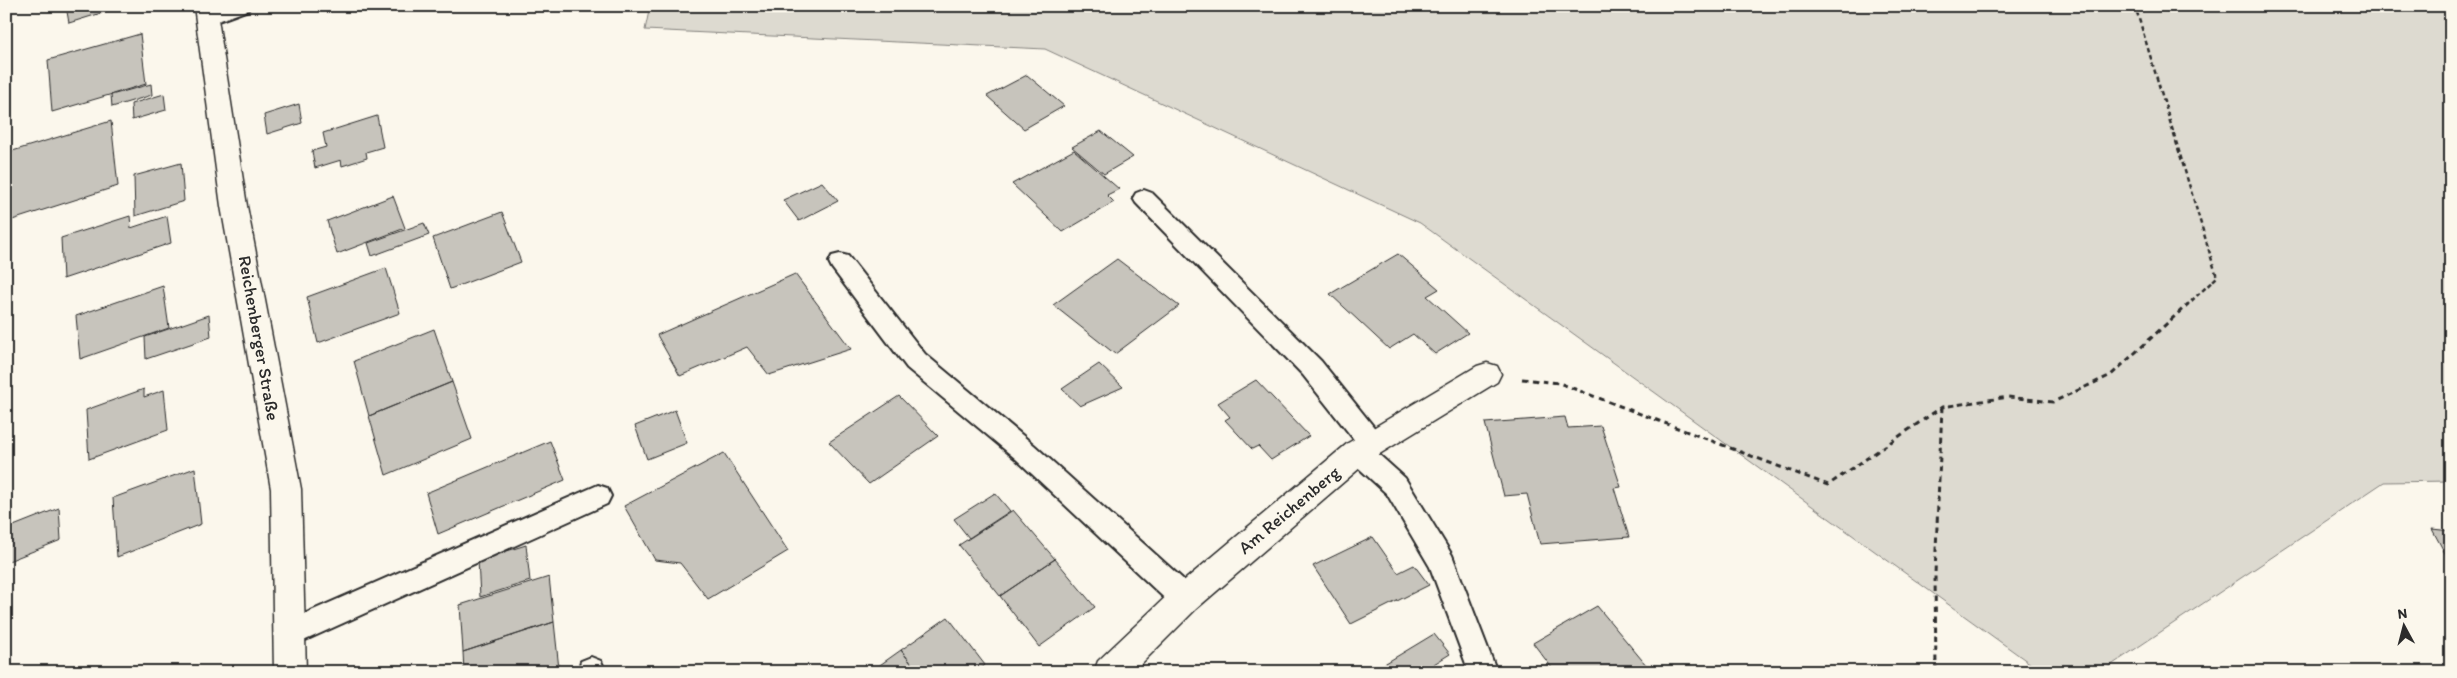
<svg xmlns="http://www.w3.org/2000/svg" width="2457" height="678" viewBox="0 0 2457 678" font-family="Itim,sans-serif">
	<rect width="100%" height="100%" fill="#fbf7ec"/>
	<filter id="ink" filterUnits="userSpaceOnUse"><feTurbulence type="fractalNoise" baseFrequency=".02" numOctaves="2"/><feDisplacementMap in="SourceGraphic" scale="10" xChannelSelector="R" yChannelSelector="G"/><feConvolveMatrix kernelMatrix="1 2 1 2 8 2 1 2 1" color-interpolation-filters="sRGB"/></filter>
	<g filter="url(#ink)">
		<path fill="#dddad0" stroke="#84827e" d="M650,6H2451V481L2384,482L2101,672H2042L1420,223L1045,49L645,30Z"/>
		<path fill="#c7c4bc" stroke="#2b2b2b" d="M66,6H124L69,23Z
			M140,34L146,84L52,112L48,60Z
			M1027,75L1064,106L1024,129L987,96Z
			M151,84L152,95L112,107L111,95Z
			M164,94L166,110L132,120L131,104Z
			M299,104L302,123L267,134L264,115Z
			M377,116L383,147L366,152L367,158L342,166L341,160L315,168L312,151L326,147L323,133Z
			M111,121L118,186L6,222V153Z
			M1101,131L1133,157L1104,174L1072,147Z
			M1074,150L1119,189L1107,195L1114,202L1063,232L1012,184Z
			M181,163L184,201L135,216L134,176Z
			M822,182L838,201L799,221L783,200Z
			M393,196L405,228L337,254L327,221Z
			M502,212L521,262L450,289L433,238Z
			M130,216L131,228L167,216L171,243L63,279L61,238Z
			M424,223L429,235L372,256L368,243Z
			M1398,254L1439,289L1427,296L1468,333L1435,354L1413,334L1389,349L1330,294Z
			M1117,259L1179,306L1115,354L1053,305Z
			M386,268L400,313L318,343L307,297Z
			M795,274L851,349L769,375L747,347L680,376L657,335Z
			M163,286L169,328L80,359L76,316Z
			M209,315L211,337L146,359L145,337Z
			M434,329L452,382L369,416L354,361Z
			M1099,364L1123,387L1080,406L1062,389Z
			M1256,380L1309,436L1271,460L1258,446L1252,449L1225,420L1230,417L1218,403Z
			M452,382L472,439L386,475L369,416Z
			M144,389V397L164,390L168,430L89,459L86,410Z
			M899,396L938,436L869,484L829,442Z
			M675,410L687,443L647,459L635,426Z
			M1565,417L1568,428L1601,426L1621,487L1614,488L1629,537L1540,544L1527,494L1504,496L1485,423Z
			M550,441L565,480L438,534L426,493Z
			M724,453L788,551L708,599L680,563L655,560L624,506Z
			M195,468L201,524L117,557L113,498Z
			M995,493L1010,511L969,538L954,519Z
			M59,508L61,540L6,562V529Z
			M1013,510L1055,559L1000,596L959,545Z
			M2432,529L2451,531V558L2447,557Z
			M1373,537L1398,573L1414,565L1429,585L1351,624L1313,566Z
			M526,545L530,581L480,597L478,560Z
			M1055,559L1095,607L1039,647L1000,596Z
			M549,577L554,622L463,652L460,605Z
			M1597,606L1652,672H1555L1533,643Z
			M948,617L985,665L977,672H918L901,650Z
			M554,622L559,669L551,672H464L463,652Z
			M1434,634L1450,654L1421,672H1385L1381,666Z
			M901,650L918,672H870Z"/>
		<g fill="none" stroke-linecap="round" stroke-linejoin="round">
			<defs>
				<path id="lane" d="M223,6H250L248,10L207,25L200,23L197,19L200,15Z
					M1144,190L1152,193L1321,361L1381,436L1385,443L1381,450L1376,452L1405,478L1452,555L1497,672H1469L1430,567L1387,494L1349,459L1345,452L1349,445L1356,442L1303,375L1136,203L1133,198L1136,193Z
					M840,254L848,256L925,354L1034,445L1195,590L1199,599L1195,608L1185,611L1175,608L1016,459L907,368L832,268L829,262L832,256Z
					M598,485L607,488L611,496L607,504L299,643L289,647L279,643L275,634L279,625Z
					M591,657L601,661L606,672H578L581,661Z"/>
				<path id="street" d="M194,6H216L247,206L301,489L306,672H274L271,489L221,206Z
					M1487,363L1497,366L1501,374L1497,382L1368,461L1196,609L1133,672H1094L1098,661L1174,589L1348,443L1477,366Z"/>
			</defs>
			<use href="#lane" stroke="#2b2b2b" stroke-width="4"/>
			<use href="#street" stroke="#2b2b2b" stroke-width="3"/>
			<path stroke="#2b2b2b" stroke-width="2.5" stroke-dasharray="4.5 3" stroke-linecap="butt" d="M2133,6L2136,9L2217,277L2187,305"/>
			<path stroke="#2b2b2b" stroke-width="3" stroke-dasharray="5.5 4.5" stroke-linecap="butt" d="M1522,379L1559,383L1828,485L1942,407L2008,397L2053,402L2111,375L2188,304
				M1936,672L1935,574L1942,407"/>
			<use href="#lane" fill="#fbf7ec" fill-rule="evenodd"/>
			<use href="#street" fill="#fbf7ec" fill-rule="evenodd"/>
		</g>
	</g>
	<g text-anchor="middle" stroke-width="4" stroke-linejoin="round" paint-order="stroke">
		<g font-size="18" fill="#2b2b2b" stroke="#fbf7ec">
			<text transform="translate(259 338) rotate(80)" y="6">Reichenberger Straße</text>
			<text transform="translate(1289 510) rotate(-40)" y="6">Am Reichenberg</text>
		</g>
	</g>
	<rect width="2457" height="678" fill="none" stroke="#fbf7ec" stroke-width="25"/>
	<rect x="12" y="12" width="2432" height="653" fill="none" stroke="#2b2b2b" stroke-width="2" filter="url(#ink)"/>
	<g transform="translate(2404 626) rotate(353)" stroke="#fbf7ec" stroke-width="4" paint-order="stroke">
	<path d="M0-4L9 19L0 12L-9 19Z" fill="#2b2b2b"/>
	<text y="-8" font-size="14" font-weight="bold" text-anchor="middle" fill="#2b2b2b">N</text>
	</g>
</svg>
